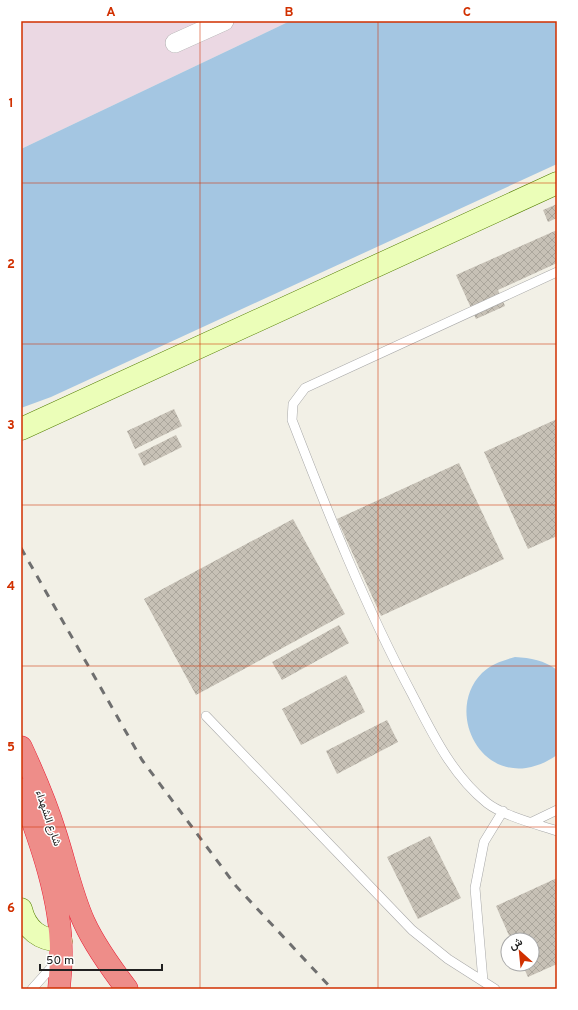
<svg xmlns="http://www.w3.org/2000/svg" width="578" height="1010" viewBox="0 0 578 1010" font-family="Overpass,Vazirmatn,sans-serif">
	<defs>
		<pattern id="building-cross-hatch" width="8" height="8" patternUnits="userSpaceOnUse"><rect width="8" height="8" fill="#c7c1b6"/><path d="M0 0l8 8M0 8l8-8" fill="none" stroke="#aba69c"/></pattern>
	</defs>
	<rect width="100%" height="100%" fill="#f2f0e6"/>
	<path fill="#ebd8e3" d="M21,21H290L21,149Z"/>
	<path fill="#a4c6e2" d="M290,21H557V164L51,397L21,408V149Z
		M515,657C531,658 544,660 557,670V755C547,762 538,766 526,768C475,775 447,708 482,673C491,664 504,660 515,657Z"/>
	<path fill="url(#building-cross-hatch)" d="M557,204V218L548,222L543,210Z
		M557,230V263L498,290L505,306L476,319L456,275Z
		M174,409L182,426L135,449L127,431Z
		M557,419V536L528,549L484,452Z
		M176,435L182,447L144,466L138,454Z
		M459,463L504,559L381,616L337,519Z
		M293,519L345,614L196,695L144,599Z
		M339,625L349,643L282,680L272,662Z
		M346,675L365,712L301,745L282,709Z
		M387,720L398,742L337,774L326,751Z
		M430,836L461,898L418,919L387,857Z
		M557,878V964L528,977L522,964H532V940H511L496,906Z"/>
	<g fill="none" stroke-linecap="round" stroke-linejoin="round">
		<defs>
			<path id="lane" d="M557,272L305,388L293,404L292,420C328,513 365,606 412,694C432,733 452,775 487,803C504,816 536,824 557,831
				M206,716L412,930L448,959L495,989
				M532,822L557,810
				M483,981L475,888L484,842L503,811
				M32,989L58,960"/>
			<path id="street" d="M175,43L224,21"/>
			<path id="secondary" d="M21,429L557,183
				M21,909C26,930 40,940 61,941"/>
			<path id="highway" d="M21,747C34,775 46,803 55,832C65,862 71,893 84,922C95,946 111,968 127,989
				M21,790C40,840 62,901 61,955C61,967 60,978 59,989"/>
		</defs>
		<use href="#lane" stroke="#a8a8a8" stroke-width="10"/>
		<use href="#street" stroke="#a8a8a8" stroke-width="20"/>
		<use href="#secondary" stroke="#547f00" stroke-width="23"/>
		<use href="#highway" stroke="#e91a32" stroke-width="23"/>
		<use href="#lane" stroke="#fff" stroke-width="9"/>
		<use href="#street" stroke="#fff" stroke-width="19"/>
		<use href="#secondary" stroke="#ebfeb8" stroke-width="22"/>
		<use href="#highway" stroke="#ee8d89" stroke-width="22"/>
		<path stroke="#6f6f6f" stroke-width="3" stroke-dasharray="8 8" stroke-linecap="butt" d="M21,548L142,760L236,886L332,989"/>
	</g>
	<path fill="none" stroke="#d13000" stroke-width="1" stroke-opacity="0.55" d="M200,21V989M378,21V989M21,183H557M21,344H557M21,505H557M21,666H557M21,827H557"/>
	<g text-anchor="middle" stroke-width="3" stroke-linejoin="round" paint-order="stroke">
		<g font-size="11" fill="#212121" stroke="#fff">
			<text transform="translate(49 818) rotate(71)" y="4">شارع الشهداء</text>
		</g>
	</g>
	<rect width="578" height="1010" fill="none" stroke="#ffffff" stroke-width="44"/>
	<g transform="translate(520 952) rotate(333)"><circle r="19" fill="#ffffff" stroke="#a6a6a6"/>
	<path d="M0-3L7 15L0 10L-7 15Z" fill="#d13000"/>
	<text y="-6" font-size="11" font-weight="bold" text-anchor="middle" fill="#212121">ش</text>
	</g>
	<path d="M40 964v6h122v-6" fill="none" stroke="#212121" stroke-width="2"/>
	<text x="46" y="964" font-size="12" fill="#212121" stroke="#ffffff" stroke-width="3" paint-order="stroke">50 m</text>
	<rect x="22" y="22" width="534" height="966" fill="none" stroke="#d13000" stroke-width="1.5"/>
	<g font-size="13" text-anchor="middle" font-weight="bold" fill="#d13000">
		<text x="111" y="16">A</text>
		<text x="289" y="16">B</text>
		<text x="467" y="16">C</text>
		<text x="11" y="107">1</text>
		<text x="11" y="268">2</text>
		<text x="11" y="429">3</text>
		<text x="11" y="590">4</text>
		<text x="11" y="751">5</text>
		<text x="11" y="912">6</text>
	</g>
</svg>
